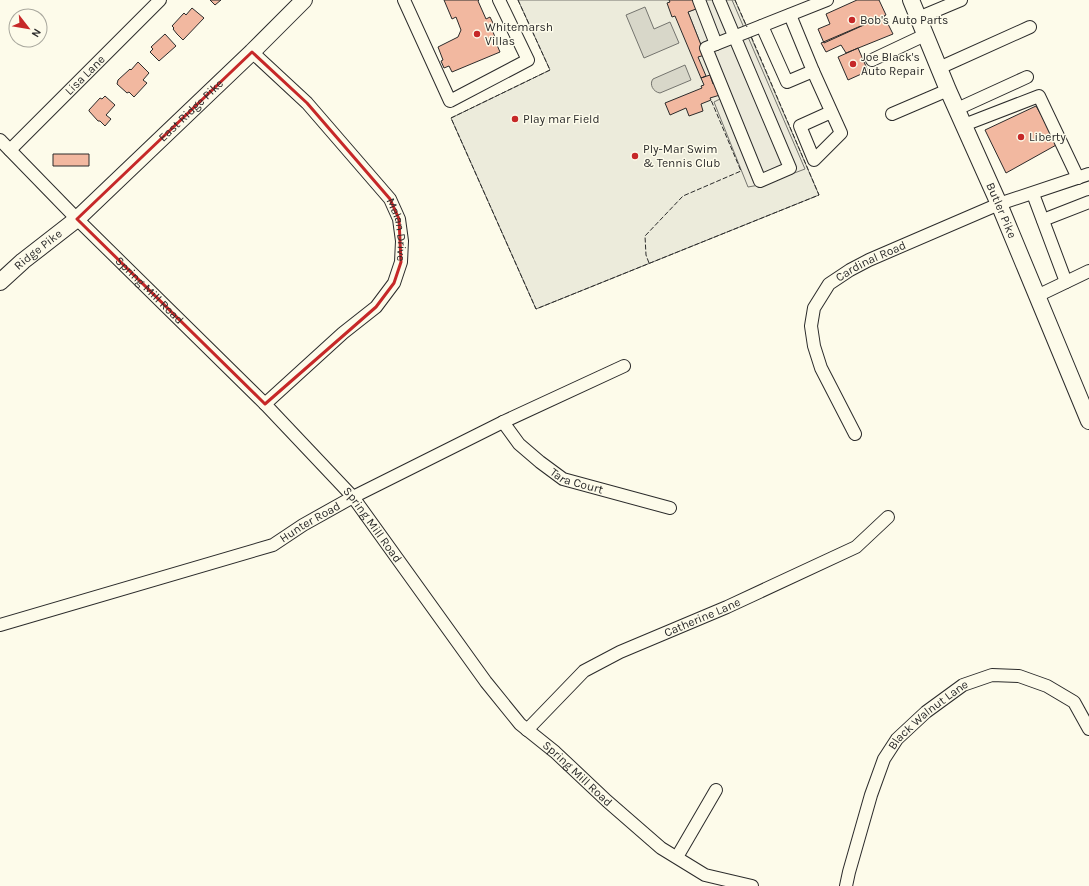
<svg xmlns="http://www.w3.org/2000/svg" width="1089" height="886" viewBox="0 0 1089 886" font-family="Karla,sans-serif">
	<rect width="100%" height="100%" fill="#fdfbea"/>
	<path fill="#ecebdb" stroke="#74746e" d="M518,0H735L819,195L536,309L451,118L550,70Z"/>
	<path fill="#eceadb" stroke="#74746e" d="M695,0H732L805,169L765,184L748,187L714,102L722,98L688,12L698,8Z"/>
	<path fill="#d8d7c9" stroke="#74746e" d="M645,7L654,29L670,22L679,43L644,58L626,15Z
		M685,65L691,80L660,93C653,92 649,84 653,79Z"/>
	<path fill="#f2b8a0" stroke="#2b2b2b" d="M210,0H221L215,5Z
		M444,0H479L478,1L486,19L490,17L494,25L491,27L495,37L494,38L500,52L452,72L449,66L444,68L441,61L443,60L438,47L458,37L461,30L456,17L452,19Z
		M669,0H693L696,9L688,12L705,55L698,57L706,76L701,78L675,16L672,17L667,3L670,2Z
		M857,0H879L886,15L824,43L818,29L830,24L826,14Z
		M192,8L204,18L183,40L177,34L173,29L174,28L172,26L184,13L186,15Z
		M884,16L893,34L846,53L841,45L826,52L821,43Z
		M165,34L176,46L159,61L150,52L153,49L151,47Z
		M858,48L868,71L848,80L838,57Z
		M138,62L149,73L143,80L147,83L134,97L129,92L127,93L117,84L118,80L130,69L131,70Z
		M710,75L713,84L715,83L720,95L710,98L711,100L701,104L703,111L689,116L686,108L670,115L665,103L702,88L701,86L704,85L701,78Z
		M105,96L115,105L106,115L111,119L105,126L100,121H98L89,111V110L100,98L102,99Z
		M1036,106L1058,144L1006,173L985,130Z
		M53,154H89V166H53Z"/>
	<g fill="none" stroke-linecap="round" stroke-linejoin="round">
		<defs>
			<g id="minor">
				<path d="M404,0L450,101L528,60L499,0"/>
				<path d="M699,0L716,44"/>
				<path d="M719,0L790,168L760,181L706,48L827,0"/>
				<path d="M918,18L961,0"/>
				<path d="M762,26L787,82L813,71L790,15"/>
				<path id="s1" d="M252,52L307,103L390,199L399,219L402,241L401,262L394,283L376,307L343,333L265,404"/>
				<path d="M872,60L925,35"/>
				<path d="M939,68L1030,27"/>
				<path d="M813,71L841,133L814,160L800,126L831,112"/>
				<path d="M957,109L1027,77"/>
				<path d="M892,114L948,90"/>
				<path d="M964,125L1039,96L1078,178"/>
				<path id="s2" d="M0,140L77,219L265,404L353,497L486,682L520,724L555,752L607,801L661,848L705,875L752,886"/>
				<path id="s3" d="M10,150L160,0"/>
				<path d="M1033,194L1066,282"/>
				<path d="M1043,220L1089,202"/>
				<path d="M1037,296L1089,271"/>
				<path id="s4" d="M503,422L519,444L540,462L563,479L670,508"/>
				<path id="s5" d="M855,434L821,368L814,346L811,326L814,308L829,284L850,270L869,260L999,204L1089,174"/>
				<path id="s6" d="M0,625L273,545L303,525L353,497L503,422L624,366"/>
				<path id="s7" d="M527,730L584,671L620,652L727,607L856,547L888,517"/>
				<path d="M677,857L716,790"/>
				<path id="s8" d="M846,886L849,872L871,795L884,759L897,739L926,712L963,685L992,675L1019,676L1047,686L1074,702L1089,729"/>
			</g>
			<g id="major">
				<path id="s9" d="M911,0L948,90L999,204L1089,421"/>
				<path id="s10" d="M0,282L23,261L77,219L252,52L304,0"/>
			</g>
		</defs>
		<use href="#minor" stroke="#2b2b2b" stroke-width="14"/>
		<use href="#major" stroke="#2b2b2b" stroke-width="18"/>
		<use href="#minor" stroke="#fdfbea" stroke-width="12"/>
		<use href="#major" stroke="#fdfbea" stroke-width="16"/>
		<path stroke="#2b2b2b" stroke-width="1" stroke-dasharray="5 2" stroke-linecap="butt" d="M518,0L550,70L451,118L536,309L819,195L751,36
			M735,0L747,27
			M649,263L646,255L645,236L683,196L741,171L711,100"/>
	</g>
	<path fill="none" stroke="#c62828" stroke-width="3" stroke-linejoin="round" d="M252,52L307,103L390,199L399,219L401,262L394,283L376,307L265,404L77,219Z"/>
	<g fill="#c62828" stroke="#fdfbea" stroke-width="1.5">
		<circle cx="852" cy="20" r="4"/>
		<circle cx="477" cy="34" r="4"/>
		<circle cx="853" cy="64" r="4"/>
		<circle cx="515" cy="119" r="4"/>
		<circle cx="1021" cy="137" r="4"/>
		<circle cx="635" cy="156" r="4"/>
	</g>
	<g text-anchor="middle" stroke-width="3" stroke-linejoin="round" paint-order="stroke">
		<g font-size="12" fill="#2b2b2b" stroke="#fdfbea" text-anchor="start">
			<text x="860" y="24">Bob's Auto Parts</text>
			<text x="485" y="31">Whitemarsh<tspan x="485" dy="14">Villas</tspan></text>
			<text x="861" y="61">Joe Black's<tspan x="861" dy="14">Auto Repair</tspan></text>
			<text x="523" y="123">Play mar Field</text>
			<text x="1029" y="141">Liberty</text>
			<text x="643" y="153">Ply-Mar Swim<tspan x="643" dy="14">&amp; Tennis Club</tspan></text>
		</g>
		<g font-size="12" fill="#2b2b2b" stroke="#fdfbea">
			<text dy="4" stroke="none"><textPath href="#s3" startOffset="106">Lisa Lane</textPath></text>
			<text dy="4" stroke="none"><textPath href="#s10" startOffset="257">East Ridge Pike</textPath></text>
			<text dy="4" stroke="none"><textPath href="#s9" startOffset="229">Butler Pike</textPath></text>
			<text dy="4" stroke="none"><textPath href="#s1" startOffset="234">Malan Drive</textPath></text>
			<text dy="4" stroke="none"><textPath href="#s10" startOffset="50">Ridge Pike</textPath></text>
			<text dy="4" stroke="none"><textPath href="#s5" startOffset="212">Cardinal Road</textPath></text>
			<text dy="4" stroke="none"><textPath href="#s2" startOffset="212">Spring Mill Road</textPath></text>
			<text dy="4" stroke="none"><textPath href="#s4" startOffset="97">Tara Court</textPath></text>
			<text dy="4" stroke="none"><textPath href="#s6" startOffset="328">Hunter Road</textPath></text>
			<text dy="4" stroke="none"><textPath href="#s2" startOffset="536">Spring Mill Road</textPath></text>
			<text dy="4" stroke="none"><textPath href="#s7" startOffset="212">Catherine Lane</textPath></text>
			<text dy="4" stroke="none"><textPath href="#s8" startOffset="196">Black Walnut Lane</textPath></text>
			<text dy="4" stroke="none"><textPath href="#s2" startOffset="860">Spring Mill Road</textPath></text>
		</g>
	</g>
	<g transform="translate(28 28) rotate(121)"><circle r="19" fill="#fdfbea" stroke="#a9a89e"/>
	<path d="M0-3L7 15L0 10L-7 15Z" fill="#c62828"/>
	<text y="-6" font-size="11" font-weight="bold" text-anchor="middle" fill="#2b2b2b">N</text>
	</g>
</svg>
